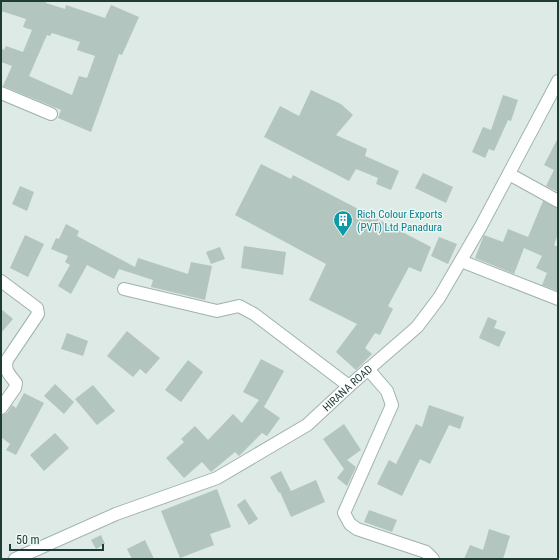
<svg xmlns="http://www.w3.org/2000/svg" width="559" height="560" viewBox="0 0 559 560" font-family="'Roboto Condensed',sans-serif">
	<rect width="100%" height="100%" fill="#ddeae6"/>
	<path fill="#b2c5bf" fill-rule="evenodd" d="M1,1H46V3L65,9L66,5L105,18L111,5L139,17L122,55L119,54L91,132L58,118L61,110L3,86L12,66L1,62V48L4,50L6,46L23,52L32,30L23,27L26,19L1,11ZM52,33L80,42L77,50L95,56L87,78L79,76L72,95L29,76L47,35L50,36Z
		M311,90L341,104L353,115L336,135L367,149L365,156L399,171L391,190L376,184L378,178L356,169L349,181L264,137L280,106L299,116Z
		M503,95L518,100L511,121L508,120L494,151L489,149L485,158L472,152L483,127L491,130Z
		M558,138V192L546,186L554,170L544,165Z
		M261,164L291,179L293,175L431,247L421,272L409,267L388,306L393,309L380,335L375,333L365,348L372,354L356,370L336,352L357,324L309,300L326,264L235,215Z
		M423,173L453,187L446,203L415,188Z
		M20,186L34,192L27,211L12,204Z
		M543,201L558,208V234L554,245L558,247V291L542,285L547,273L536,268L542,256L524,248L514,274L475,258L484,235L503,242L508,229L528,237Z
		M66,224L79,231L77,236L135,267L138,258L188,274L191,262L212,266L205,300L151,287L153,280L119,269L114,279L87,265L71,294L58,286L70,265L65,262L68,256L51,249L56,238L59,239Z
		M25,235L44,244L28,277L10,268Z
		M439,237L457,244L448,264L431,256Z
		M244,246L286,252L283,275L241,268Z
		M220,247L225,259L211,264L206,252Z
		M1,309L13,319L1,333Z
		M488,317L497,321L494,328L506,332L499,347L479,338Z
		M127,331L160,358L146,374L140,369L133,377L107,356Z
		M67,333L88,341L83,356L61,349Z
		M261,359L284,371L264,407L280,418L267,436L262,433L239,456L235,452L211,472L202,462L184,478L166,458L184,442L181,439L195,426L208,440L233,414L242,423L259,400L243,392Z
		M188,360L203,372L181,402L165,390Z
		M55,384L74,402L64,414L44,396Z
		M93,385L115,411L97,425L75,399Z
		M24,393L44,403L16,455L6,450L10,444L1,437V415L7,413L12,405L16,408Z
		M429,405L464,417L460,429L449,425L430,464L420,459L402,496L377,484L389,460L396,464L416,424L422,427Z
		M344,424L361,450L347,460L356,467L347,486L337,478L344,469L323,439Z
		M55,433L69,448L44,471L30,455Z
		M281,471L291,491L316,480L325,502L291,517L280,492L279,493L270,477Z
		M217,489L231,527L210,534L214,545L180,558L161,511Z
		M245,499L258,519L249,525L237,505Z
		M369,510L397,520L392,532L364,522Z
		M489,529L510,536L503,559H464L470,545L483,550Z
		M101,535L105,544L96,549L91,540Z
		M145,540L154,559H132L127,549Z"/>
	<g fill="none" stroke-linecap="round" stroke-linejoin="round">
		<defs>
			<g id="minor">
				<path d="M1,93L51,114"/>
				<path d="M509,174L558,201"/>
				<path d="M461,261L558,299"/>
				<path d="M1,281L37,308L38,314L7,360C4,371 10,375 16,383L15,388L1,408"/>
				<path d="M124,289L217,311L239,306L254,314L349,386"/>
				<path d="M368,369L387,391L392,405L344,513L350,524L357,529L426,552L433,559"/>
				<path id="s1" d="M15,559L116,514L217,478L307,425L349,386L417,327L439,298L481,226L558,81"/>
			</g>
		</defs>
		<use href="#minor" stroke="#a0b2ae" stroke-width="14"/>
		<use href="#minor" stroke="#fff" stroke-width="12"/>
	</g>
	<defs>
		<symbol id="building-pin" viewBox="-11 -11 22 30"><path d="M0 17L-7.5 6A9.5 9.5 0 1 1 7.5 6Z" fill="#0f9aa8" stroke="#edf7f3"/><path d="M-4-6H4V6H1V3H-1V6H-4ZM-2.5-4.3h1.7v1.8h-1.7ZM.8-4.3h1.7v1.8H.8ZM-2.5-1h1.7V.8h-1.7ZM.8-1h1.7V.8H.8Z" fill="#fff"/></symbol>
	</defs>
	<g fill-rule="evenodd">
		<use href="#building-pin" x="332" y="209" width="22" height="30"/>
	</g>
	<g text-anchor="middle" stroke-width="3" stroke-linejoin="round" paint-order="stroke">
		<g font-size="11" fill="#0d838f" stroke="#edf7f3" text-anchor="start">
			<text x="357" y="218">Rich Colour Exports<tspan x="357" dy="13">(PVT) Ltd Panadura</tspan></text>
		</g>
		<g font-size="11" fill="#1e3b36" stroke="#edf7f3">
			<text dy="4" stroke="none"><textPath href="#s1" startOffset="377">HIRANA ROAD</textPath></text>
		</g>
	</g>
	<rect width="559" height="560" fill="none" stroke="#1e3b36" stroke-width="4"/>
	<path d="M10 544v6h93v-6" fill="none" stroke="#1e3b36" stroke-width="2"/>
	<text x="16" y="544" font-size="12" fill="#1e3b36" stroke="#edf7f3" stroke-width="3" paint-order="stroke">50 m</text>
</svg>
